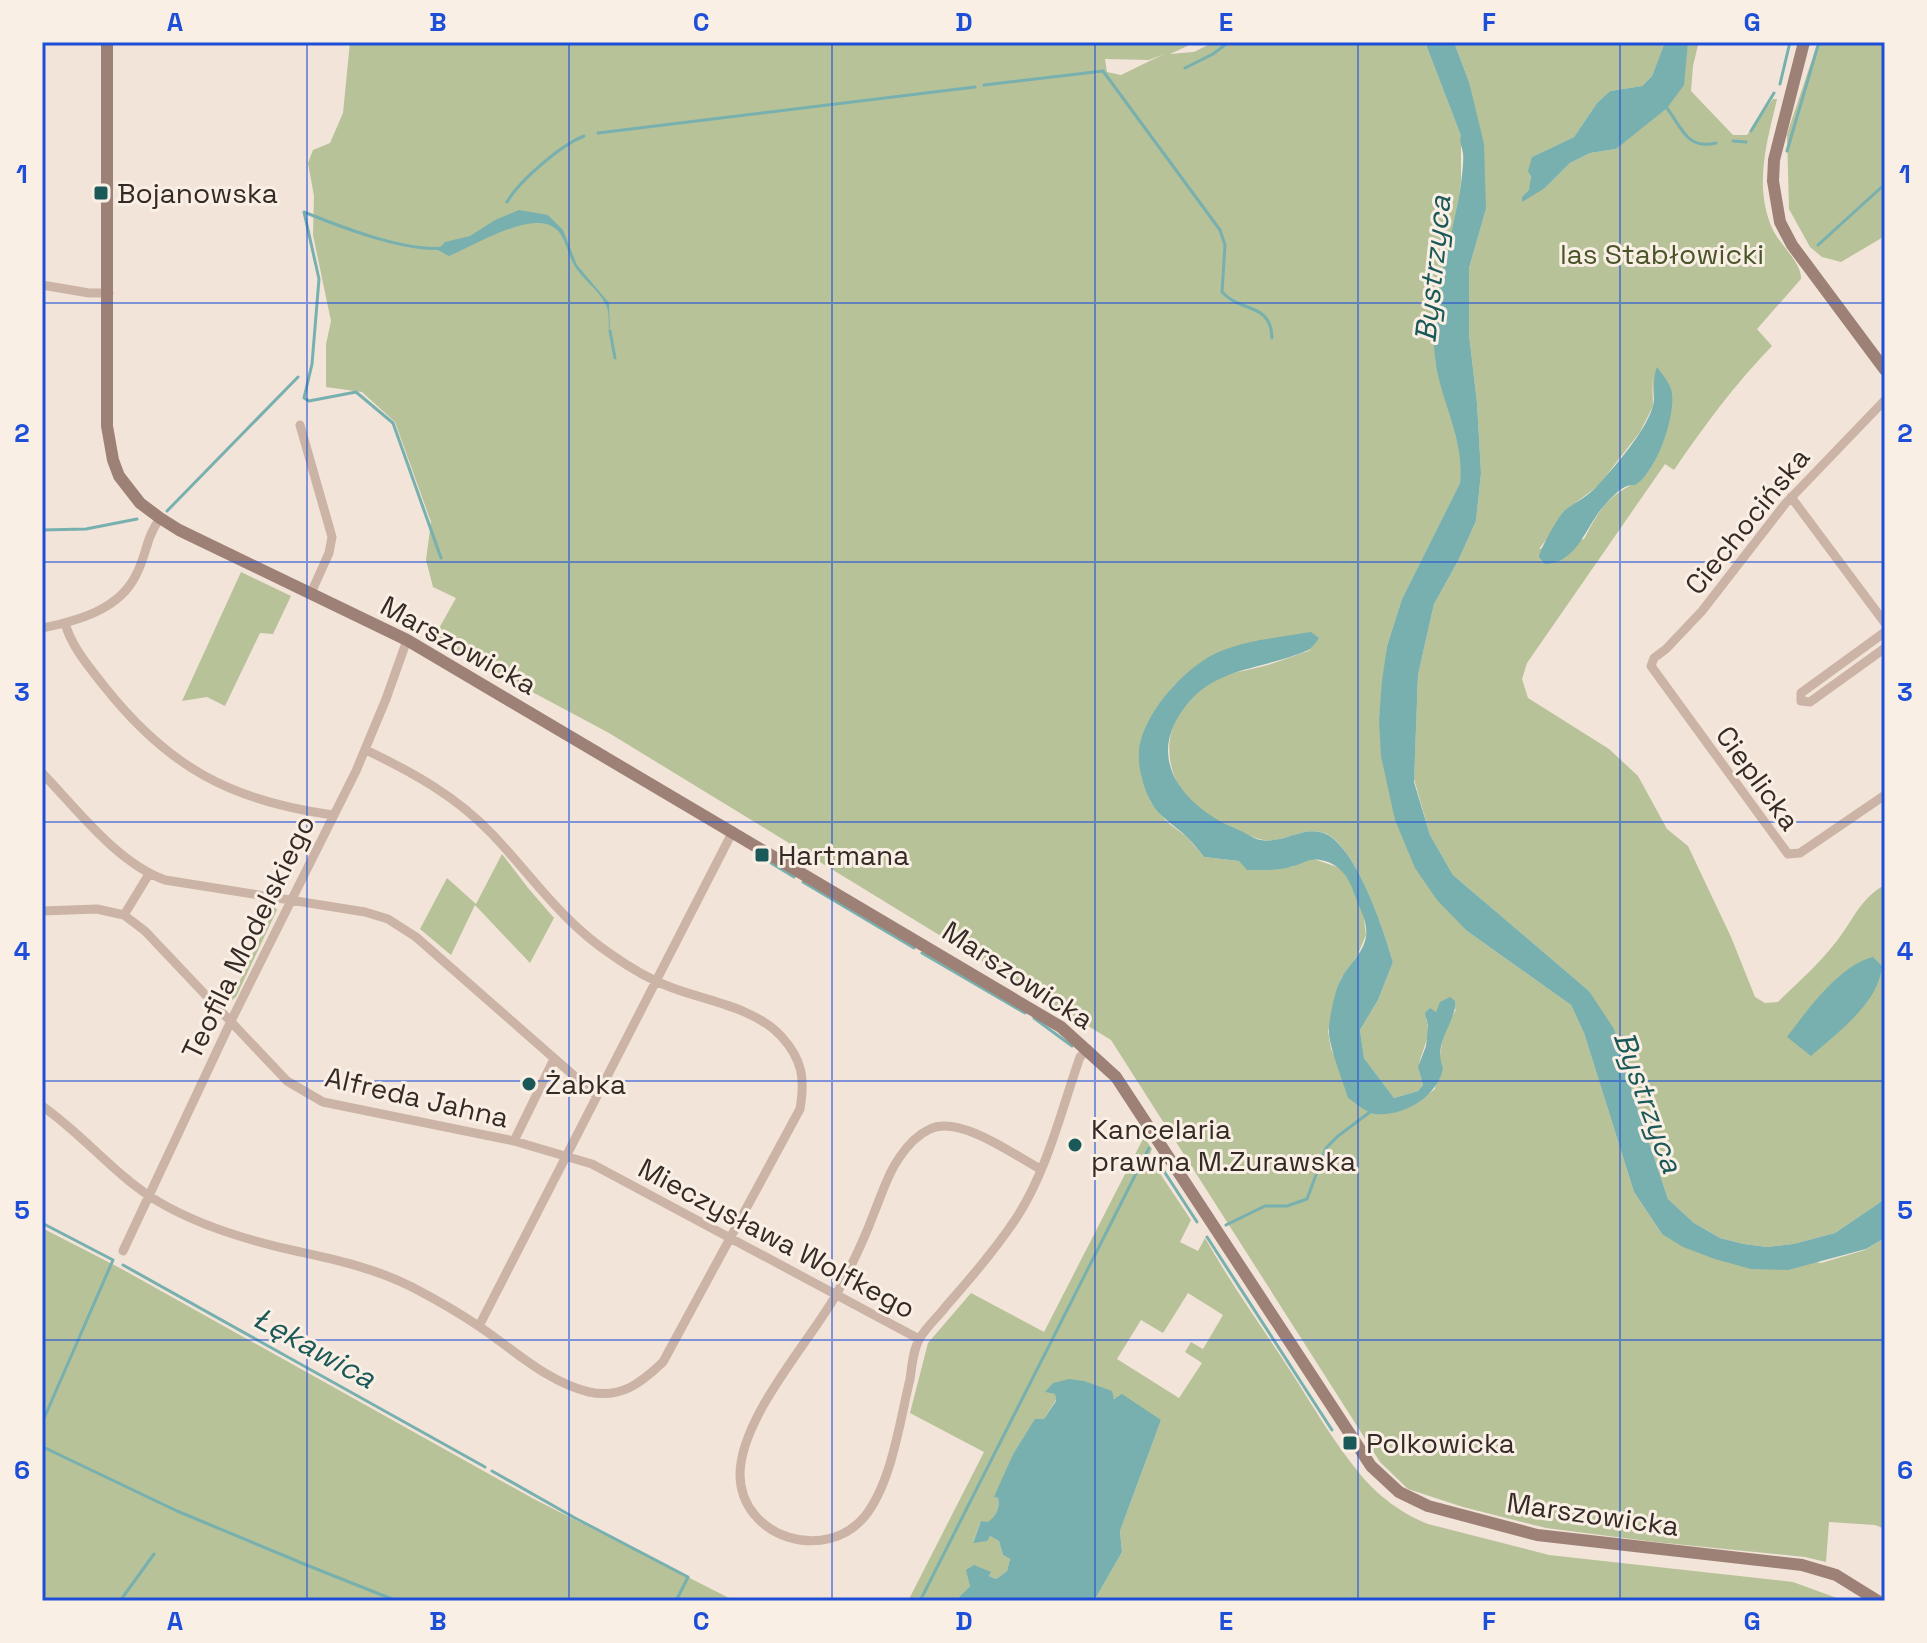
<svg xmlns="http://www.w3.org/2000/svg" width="1927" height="1643" viewBox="0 0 1927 1643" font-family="'Space Grotesk',sans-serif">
	<rect width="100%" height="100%" fill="#f2e4d9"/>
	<path fill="#b7c299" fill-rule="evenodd" d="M350,42H1196L1170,54L1194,52L1214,42H1425L1461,136V182L1435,360L1457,435L1462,466L1460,483L1402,599L1387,646L1379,719L1395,820L1467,931L1571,1005L1584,1033L1634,1192L1662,1234L1821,1263L1865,1250L1885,1238V1529L1875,1525L1829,1522L1826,1562L1805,1557L1655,1542L1546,1528L1463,1507L1408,1489L1380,1462L1111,1040L609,733L433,639L456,598L433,587L426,560L431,522L395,422L362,392L326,387V344L331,321L313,235L314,196L308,163L313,150L330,143L343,113ZM1164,54L1121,75L1107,72L1105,59L1149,60ZM1312,650C1295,655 1277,663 1260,667C1240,672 1220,674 1203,687C1165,714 1158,763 1188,799C1205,819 1232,829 1256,838C1280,848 1303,823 1327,834C1357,850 1384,930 1393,962L1378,1000L1360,1030L1364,1058L1394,1098L1418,1091L1423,1085C1422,1079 1418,1071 1419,1065C1422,1049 1432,1036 1426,1019L1436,1012L1456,1009L1443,1036L1435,1089L1414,1105L1348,1098L1339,1065L1331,1049L1328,1031L1341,978L1357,956L1366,935L1363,911L1356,898L1352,884L1340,868L1311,858L1291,867L1204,857L1187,837L1167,822L1151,802L1141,776L1155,710L1174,685L1196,666Z
		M1454,42H1665L1652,76L1642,86L1610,91L1597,103L1574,137L1532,157L1530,190L1522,197L1545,188L1570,163L1590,153L1616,149L1685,62L1688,42H1697L1698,45L1693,66L1691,91L1733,135H1747L1773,99H1777C1767,142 1753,187 1773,230C1780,245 1802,263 1801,279L1757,329L1772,346C1735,384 1704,426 1674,470L1665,464L1527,663L1522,679L1528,698L1609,749L1638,776L1667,829L1688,846L1731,937L1755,997L1765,1003L1778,1002C1797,983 1819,964 1836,942C1853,921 1860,898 1885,885V1199L1835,1233L1793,1244L1767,1247L1744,1244L1720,1238L1694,1223L1668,1199L1633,1095L1589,991L1453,875L1430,835L1414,779L1418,675L1434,604L1458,561L1476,521L1481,473L1477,403L1469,334V268L1486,209L1469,82ZM1652,377C1653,393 1659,446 1655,458C1647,483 1628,483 1612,498C1599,509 1592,524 1584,539L1539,549L1555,528L1563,512L1598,486L1640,432L1653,406Z
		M1818,42H1885V236L1841,262L1822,257L1810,247L1789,209L1787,134Z
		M241,572L291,596L273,634L260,633L225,706L207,697L182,701Z
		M502,854L528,888L554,918L530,963L475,905L451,955L420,929L447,878L476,904Z
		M259,901L272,902L277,910L236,997L231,1001H224L214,994L216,990L223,994L225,990L234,993L271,915L263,910L265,906Z
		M1144,1137L1152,1149L1149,1157L1191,1220L1180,1242L1198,1251L1205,1238C1231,1284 1262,1327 1291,1372C1313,1406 1334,1443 1360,1474C1377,1495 1402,1514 1428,1524L1549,1555L1793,1582L1845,1601H1094L1122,1552L1120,1531L1161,1420L1112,1397L1046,1392L1055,1394L1056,1400L1044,1419L1035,1420L1013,1454L995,1497L998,1498C1000,1509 996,1516 988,1523L981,1521L973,1542L990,1536L999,1541L1003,1555L1010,1559L1007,1571L996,1579L989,1576L990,1572L970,1586L958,1598L962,1601H908L984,1452L910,1413L928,1343L971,1293L1044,1332ZM1188,1293L1223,1315L1203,1349L1191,1342L1185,1352L1202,1363L1179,1398L1117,1359L1141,1320L1163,1333Z
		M42,1228L120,1268L532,1498L735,1601H42Z"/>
	<path fill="#77b0ae" d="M1425,42H1454L1469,82L1484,144L1486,209L1469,268V334L1477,403L1481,473L1476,521L1458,561L1434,604L1418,675L1414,782L1430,835L1453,875L1589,991L1614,1029L1633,1095L1668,1199L1694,1223L1720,1238L1744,1244L1767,1247L1793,1244L1835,1233L1885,1199V1238L1866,1249L1788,1270L1751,1269L1715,1259L1683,1247L1662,1234L1634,1192L1584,1033L1571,1005L1467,931L1437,900L1415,868L1395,820L1381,756L1379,719L1382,681L1387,646L1402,599L1460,483C1465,438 1440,401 1435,358C1428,298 1453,242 1461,184C1462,174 1464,162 1463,153C1462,146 1459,143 1461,136Z
		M1665,42H1688L1684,85L1667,108L1616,149L1590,153L1570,163L1545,188L1522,202V197L1529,190L1531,176L1528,171L1532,157L1574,137L1597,103L1610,91L1642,86L1652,76Z
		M519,210L548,215L563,230L577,265L609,303L610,333C607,323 611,313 605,303C598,289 582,279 574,265C568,254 566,240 558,231C537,206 474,246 449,256L436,249H439L445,242L470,236L495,220Z
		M1657,367C1662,374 1671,384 1672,393C1675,417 1658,467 1638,483C1630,488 1636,483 1627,486C1619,489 1610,499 1604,506C1586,525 1578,563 1545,564L1539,557C1539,551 1559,515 1565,510C1576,502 1590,495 1599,484C1616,465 1644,433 1652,409C1657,395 1651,381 1657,367Z
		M1311,632L1319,638C1311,651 1304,652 1290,657C1244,672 1204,672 1177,719C1148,770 1195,813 1239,830C1246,833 1254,839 1261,840C1284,844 1305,824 1326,834C1357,849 1384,930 1393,962L1378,1000L1360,1030L1364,1058L1394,1098L1418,1091L1423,1085L1418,1067L1426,1046L1428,1026L1425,1013L1430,1008L1436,1012L1440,1002L1450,997L1455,1001C1457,1022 1432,1042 1443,1068C1438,1096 1404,1117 1375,1114C1366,1113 1356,1103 1348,1098C1343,1080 1327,1043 1329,1027C1330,1015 1335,990 1341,979C1348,965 1363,954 1366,937C1368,921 1360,910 1355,896C1350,880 1342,866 1325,861C1310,856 1303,864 1290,867C1276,871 1261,870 1247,870L1239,861L1204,857C1199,851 1194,844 1188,838C1175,825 1158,817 1150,800C1143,786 1138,768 1139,752C1142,714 1186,665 1221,651C1249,640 1281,637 1311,632Z
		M1873,957L1882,966C1879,1003 1837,1033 1811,1056L1787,1037C1808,1009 1840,965 1873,957Z
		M1069,1379L1084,1381L1112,1391L1114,1399L1122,1394L1161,1420L1120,1531L1122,1552L1094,1601H962L958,1598L970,1586L966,1570L974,1565L991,1572L989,1576L996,1579L1007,1571L1010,1559L1003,1555L999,1541L990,1536L987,1541L973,1543L981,1521L988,1522C996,1516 1000,1509 998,1498L994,1497L1013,1454L1035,1419H1044L1056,1401L1055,1394L1045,1392L1053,1383Z"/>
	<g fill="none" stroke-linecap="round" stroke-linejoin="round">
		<path stroke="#77b0ae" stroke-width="3" d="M1185,68L1213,54L1229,42
			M1780,84L1790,42
			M984,85L1103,71L1220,230L1225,245L1222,292C1241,313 1271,302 1272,338
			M1667,108C1682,128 1687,150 1716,143
			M1751,131L1774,93
			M598,133L975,87
			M1733,141L1746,142
			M1787,151L1819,42
			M507,202C519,181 561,145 584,136
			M1818,245L1885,184
			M610,331L615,358
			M167,511L298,377
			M42,530L86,529L137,519
			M441,558L393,423L356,392L309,401L304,398L312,364L319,279L304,212C341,227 405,252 443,248
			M771,863L794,877
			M803,882L914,948
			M922,953L1025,1013
			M1034,1018L1072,1046
			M1158,1162L1197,1222
			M42,1223L113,1260L42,1423
			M1226,1225L1265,1206H1287L1307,1199L1326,1148L1338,1136L1370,1112
			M1207,1237L1332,1430
			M123,1265L485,1467
			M43,1447L177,1511L297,1561
			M492,1471L575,1518L688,1577L676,1601
			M299,1562L397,1601
			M120,1601L154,1554
			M920,1601L1149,1148"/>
		<path stroke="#cbb3a5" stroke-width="9" d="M42,285L89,293H109
			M1885,400L1785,504L1702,611L1666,649L1654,658L1651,666L1788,854L1800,853L1885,795
			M300,425L332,537L329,553L311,593
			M1791,497L1885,623
			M65,623C71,646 89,667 104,686C168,767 231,801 333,815
			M42,628C77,621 119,610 136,575C147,554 145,540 160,518
			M1885,632L1801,693V701L1810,702L1885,648
			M42,773C77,809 117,863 165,880L365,912L388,919L416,937L596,1095
			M42,911L97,909L124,915L145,931L287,1081L323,1102L514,1141L592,1164L919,1339
			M124,915L149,874
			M42,1106C84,1135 115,1176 159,1202C200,1226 250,1241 296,1251C336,1260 375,1268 412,1287C435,1299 458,1312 480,1327C514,1350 547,1382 589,1392C621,1399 641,1383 663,1362L800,1109C805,1079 803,1060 781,1036C754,1007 706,1001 670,987C651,980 629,967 612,955C560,920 533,877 492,834C456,796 412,772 366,750
			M514,1141L554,1059
			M1040,1169C1013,1154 959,1115 930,1129C917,1135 907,1146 899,1158C887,1175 882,1194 874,1213C864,1240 850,1269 836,1295C808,1344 740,1418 740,1475C741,1538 826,1564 865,1516C892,1482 900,1420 910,1379C912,1366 913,1349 920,1338C927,1326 939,1316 947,1305C971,1278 995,1250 1015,1220C1047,1172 1061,1111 1080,1057L1088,1049
			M123,1251L231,1021L356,771L386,699L407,640
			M479,1326L733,831"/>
		<path stroke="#9e8176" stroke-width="12" d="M107,42V426L113,460L119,476L140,503L160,518L179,530L407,640L1061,1027L1116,1077L1371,1466L1399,1492L1428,1506L1537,1535L1802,1565L1836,1575L1878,1601
			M1804,42L1774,160L1773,181L1780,222L1792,245L1885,370"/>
	</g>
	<path fill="none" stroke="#1d4ed8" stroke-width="2" stroke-opacity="0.55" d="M307,42V1601M569,42V1601M832,42V1601M1095,42V1601M1358,42V1601M1620,42V1601M42,303H1885M42,562H1885M42,822H1885M42,1081H1885M42,1340H1885"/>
	<g fill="#1b5958" stroke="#faefe5" stroke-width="3">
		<rect x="93" y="185" width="16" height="16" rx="4"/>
		<rect x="754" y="847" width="16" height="16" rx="4"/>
		<circle cx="529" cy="1084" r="8"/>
		<circle cx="1075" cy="1145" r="8"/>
		<rect x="1342" y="1435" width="16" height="16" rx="4"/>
	</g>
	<g text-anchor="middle" stroke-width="6" stroke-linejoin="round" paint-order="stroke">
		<g font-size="28" fill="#362a26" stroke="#faefe5" text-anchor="start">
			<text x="117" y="203">Bojanowska</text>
			<text x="778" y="865">Hartmana</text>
			<text x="545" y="1094">Żabka</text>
			<text x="1091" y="1139">Kancelaria<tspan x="1091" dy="32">prawna M.Zurawska</tspan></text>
			<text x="1366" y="1453">Polkowicka</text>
		</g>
		<g font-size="28" fill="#495529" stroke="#faefe5">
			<text x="1662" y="264">las Stabłowicki</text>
		</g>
		<g font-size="28" fill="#362a26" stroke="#faefe5">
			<text transform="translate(1747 521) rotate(-51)" y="10">Ciechocińska</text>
			<text transform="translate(459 645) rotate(29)" y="10">Marszowicka</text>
			<text transform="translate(1758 778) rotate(54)" y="10">Cieplicka</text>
			<text transform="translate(248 937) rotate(-64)" y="10">Teofila Modelskiego</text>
			<text transform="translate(1018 975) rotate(33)" y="10">Marszowicka</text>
			<text transform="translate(417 1097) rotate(13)" y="10">Alfreda Jahna</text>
			<text transform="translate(777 1238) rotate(28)" y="10">Mieczysława Wolfkego</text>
			<text transform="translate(1593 1514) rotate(8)" y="10">Marszowicka</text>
		</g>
		<g font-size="30" font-style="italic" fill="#1b5958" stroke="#faefe5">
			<text transform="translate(1433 269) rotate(-84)" y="10">Bystrzyca</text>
			<text transform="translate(1648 1102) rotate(70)" y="10">Bystrzyca</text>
			<text transform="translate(314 1348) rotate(29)" y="10">Łękawica</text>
		</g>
	</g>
	<rect width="1927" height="1643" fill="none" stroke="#faefe5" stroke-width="88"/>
	<rect x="44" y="44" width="1839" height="1555" fill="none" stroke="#1d4ed8" stroke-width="3"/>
	<g font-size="26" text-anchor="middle" font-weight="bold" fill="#1d4ed8">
		<text x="175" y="31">A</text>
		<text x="438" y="31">B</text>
		<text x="701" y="31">C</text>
		<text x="964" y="31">D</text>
		<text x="1226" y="31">E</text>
		<text x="1489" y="31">F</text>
		<text x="1752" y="31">G</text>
		<text x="22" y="183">1</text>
		<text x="1905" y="183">1</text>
		<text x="22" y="442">2</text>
		<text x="1905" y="442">2</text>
		<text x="22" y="701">3</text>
		<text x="1905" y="701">3</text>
		<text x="22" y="960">4</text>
		<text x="1905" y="960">4</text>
		<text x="22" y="1219">5</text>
		<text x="1905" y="1219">5</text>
		<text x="22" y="1479">6</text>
		<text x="1905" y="1479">6</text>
		<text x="175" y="1630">A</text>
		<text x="438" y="1630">B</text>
		<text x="701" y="1630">C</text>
		<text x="964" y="1630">D</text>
		<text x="1226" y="1630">E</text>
		<text x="1489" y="1630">F</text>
		<text x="1752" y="1630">G</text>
	</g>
</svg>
